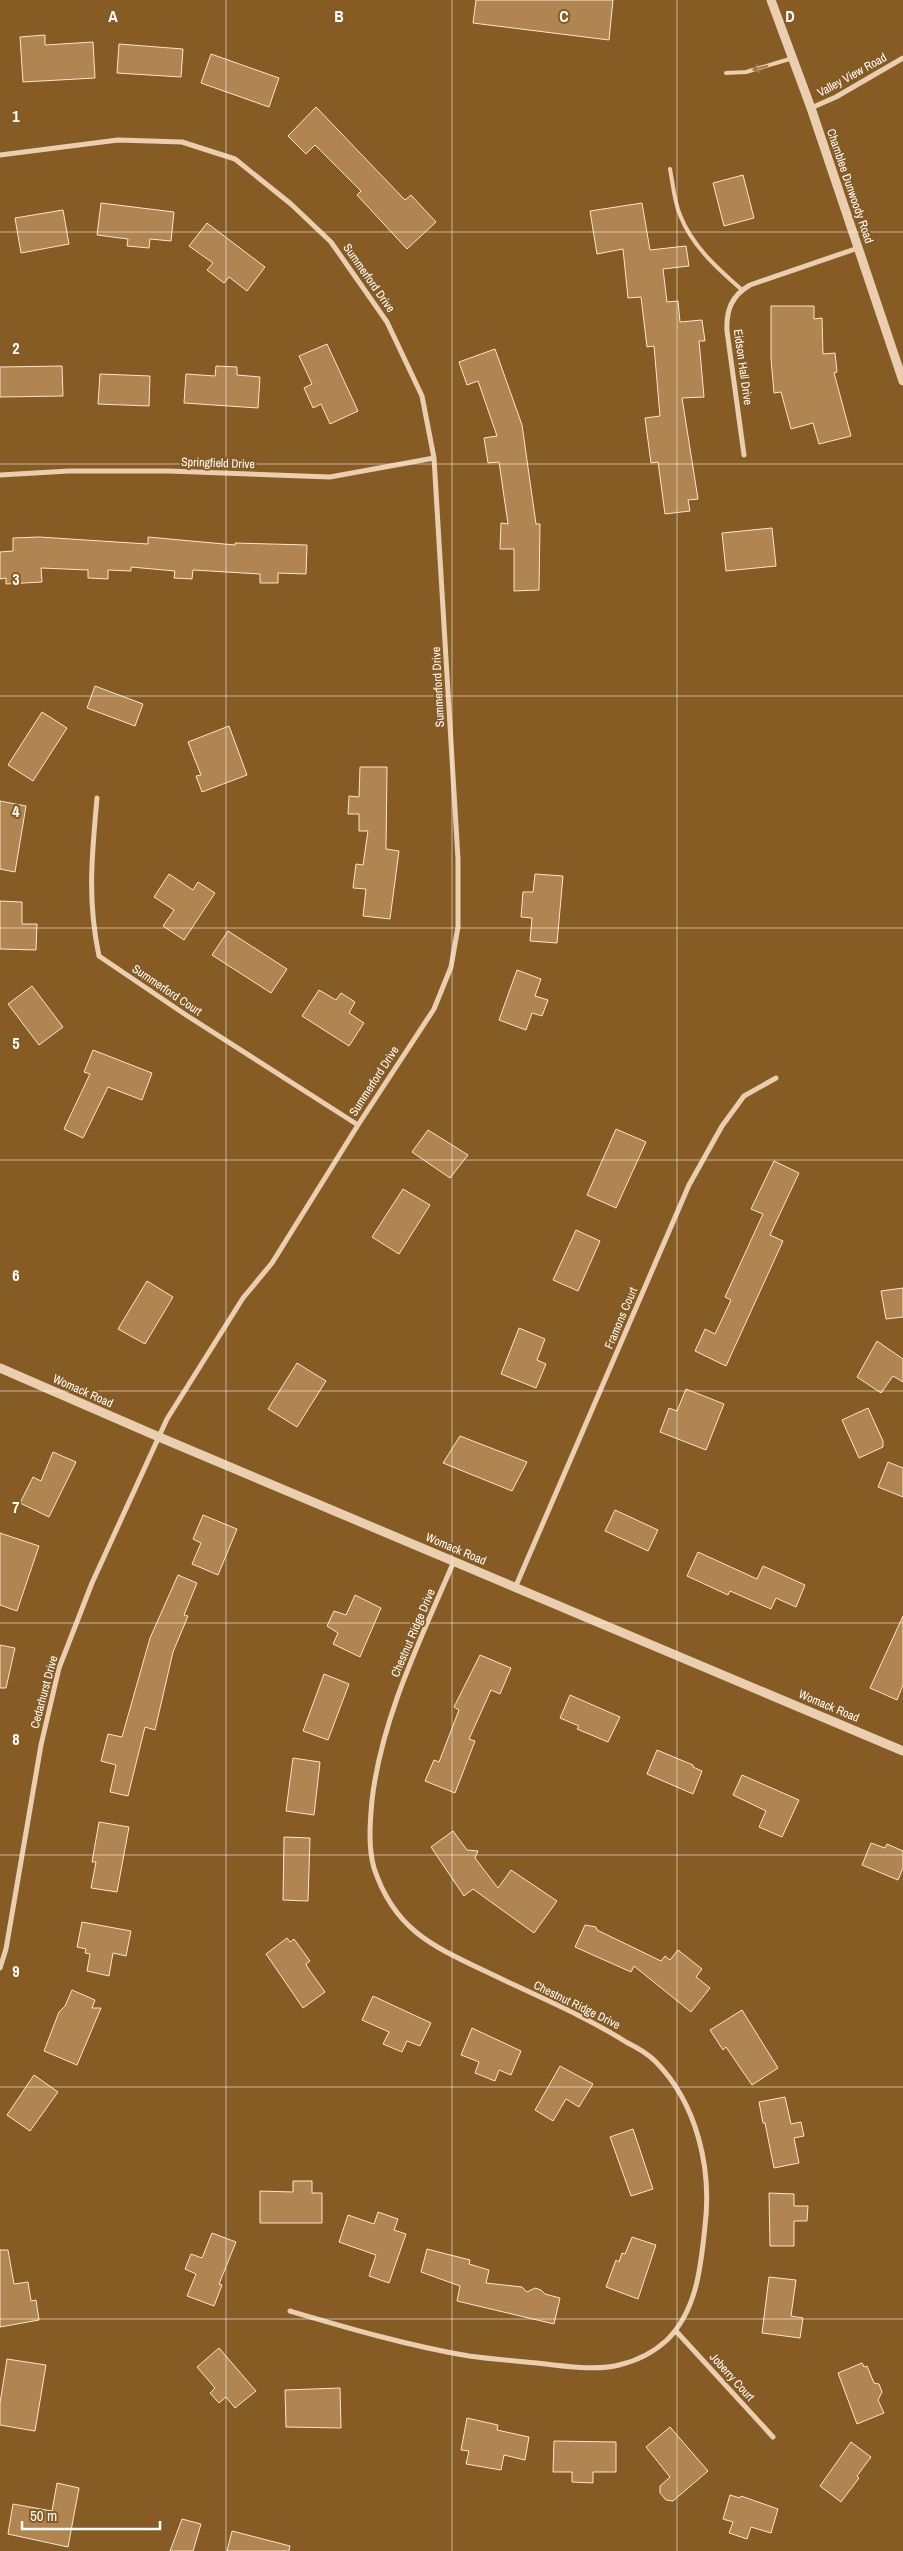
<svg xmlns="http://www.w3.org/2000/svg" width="903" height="2551" viewBox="0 0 903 2551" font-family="'Archivo Narrow',sans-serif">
	<rect width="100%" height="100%" fill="#865b24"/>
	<path fill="#b08551" stroke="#f7e6d3" d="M476,0H613L609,40L473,23Z
		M45,35V45L93,42L95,78L23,82L20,37Z
		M119,44L183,49L181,77L117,73Z
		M211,54L279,78L269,107L201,83Z
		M316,107L405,200L411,195L436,222L407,249L357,195L361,191L315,145L306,154L288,136Z
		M743,175L754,218L724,226L713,183Z
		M101,203L174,212L171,241L150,239L149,248L127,246L128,239L97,235Z
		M642,203L650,250L686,246L689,266L663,269L667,302L678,301L680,322L702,320L705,341H699L704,397L682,398L698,499L688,500L690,511L665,514L658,462L651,463L645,418L660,416L654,346L647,347L641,297L628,298L623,249L597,254L590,211Z
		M63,210L69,244L21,253L15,218Z
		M207,223L265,267L247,291L229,277L224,283L207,270L213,263L189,246Z
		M771,306H814V319L822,318L823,354L835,353L837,372L834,373L851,436L819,444L813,423L791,429L781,392L774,393L771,359Z
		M327,344L358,411L330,424L321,404L313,408L304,388L312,384L299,356Z
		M495,349L522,425L536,524H540L539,590L514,591V549H500L501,523L508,524L499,462L488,463L484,438L497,436L478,381L467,385L459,362Z
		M62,366L63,396L0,397V367Z
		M216,366L237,367V375L260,377L258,408L184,403L186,374L215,376Z
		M100,374L150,376L149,406L98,404Z
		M772,528L776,566L726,571L722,533Z
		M39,537L148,544V537L235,545V543L307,545L306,574L278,573V583H260V574L193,570L192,579L174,578L175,571L131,567V571L108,570V579L88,578V570L41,568L42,582L6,584V578L0,579V552L13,551V538Z
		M95,686L143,704L135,726L87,708Z
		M42,712L67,728L33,781L8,765Z
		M229,726L247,775L202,792L196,776L201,775L188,742Z
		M360,767H387L386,849L399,851L390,919L363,916L366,889L353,888L356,864L363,865L368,831H359V814H348L349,796L359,797Z
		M0,801L26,806L15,872L0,869Z
		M169,874L193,890L198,882L215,893L184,940L163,926L174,910L154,897Z
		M535,874L563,876L557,943L530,941L532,918L521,917L523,892H533Z
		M0,901L22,902V924H37L36,950L0,949Z
		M228,931L287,969L271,993L212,955Z
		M517,970L541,979L535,996L548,1000L542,1016L532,1013L526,1030L499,1020Z
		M32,986L63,1027L39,1045L8,1004Z
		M319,990L336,1000L341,993L355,1002L349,1013L364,1023L349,1046L302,1016Z
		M93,1050L152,1073L142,1100L108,1087L83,1138L64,1129L90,1074L84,1072Z
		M616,1129L646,1142L616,1208L587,1195Z
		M428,1130L468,1155L450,1178L412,1152Z
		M774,1161L799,1173L770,1235L783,1241L726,1366L695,1351L705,1329L715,1334L731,1300L725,1297L763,1214L751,1209Z
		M403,1189L430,1205L399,1254L372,1237Z
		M576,1230L600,1241L578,1291L553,1280Z
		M147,1281L173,1297L145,1344L118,1329Z
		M903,1288V1317L886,1319L881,1291Z
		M519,1328L545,1339L537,1360L546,1364L536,1388L501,1374Z
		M877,1341L903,1359V1382L893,1376L881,1393L857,1377Z
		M297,1363L326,1381L297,1427L268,1409Z
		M686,1389L724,1404L706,1450L660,1432L669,1408L677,1411Z
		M868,1408L883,1441V1447L859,1458L842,1420Z
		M460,1436L527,1462L512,1491L443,1463Z
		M53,1452L76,1462L49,1517L20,1503L33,1477L41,1481Z
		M888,1462L903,1468V1497L878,1487Z
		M615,1510L658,1530L648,1551L605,1531Z
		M203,1515L237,1529L218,1575L192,1564L201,1543L193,1539Z
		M0,1533L39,1546L17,1611L0,1605Z
		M698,1552L757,1579L763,1566L805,1585L796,1607L776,1598L771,1609L730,1591L728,1595L687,1576Z
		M178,1575L197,1583L184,1615L188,1616L173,1652L155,1730L145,1727L128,1796L110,1792L116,1765L101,1761L108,1734L122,1737L150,1638Z
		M355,1595L381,1608L360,1657L333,1644L338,1633L327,1626L334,1611L346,1615Z
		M903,1616V1685L897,1700L870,1688Z
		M0,1645L15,1648L6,1688H0Z
		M480,1655L511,1668L500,1694L491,1690L469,1739L475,1741L455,1793L425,1781L434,1760L439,1762L459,1710L454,1707Z
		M324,1674L349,1684L328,1740L303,1731Z
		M570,1695L620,1717L608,1742L577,1729L579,1726L560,1718Z
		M657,1750L693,1765V1767L702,1771L693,1794L647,1774Z
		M293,1758L320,1762L314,1815L286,1811Z
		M742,1775L799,1800L782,1837L759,1827L766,1811L733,1795Z
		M99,1822L129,1827L117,1892L91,1888L96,1862H92Z
		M453,1831L467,1850L478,1851L475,1858L498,1888L511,1870L557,1901L534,1933L473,1889L464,1896L431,1847Z
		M284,1837L310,1838L308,1901L283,1900Z
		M871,1843L885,1848L887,1844L903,1851V1868L898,1880L862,1865Z
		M82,1922L131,1931L126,1956L113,1953L109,1976L87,1971L90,1954L85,1953L86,1949L77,1947Z
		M585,1925L596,1927L597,1930L661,1961L665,1956L670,1960L678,1950L702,1969L696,1977L710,1988L691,2012L634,1966L631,1972L575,1947Z
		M287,1938L290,1942L294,1939L310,1961L306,1964L308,1968L325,1992L303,2008L266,1954Z
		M72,1990L95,2000L92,2008H101L77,2065L44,2051L59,2012L65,2006Z
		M373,1996L431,2023L420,2046L407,2041L402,2052L383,2044L389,2032L362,2020Z
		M742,2010L778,2068L752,2085L726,2047L723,2050L710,2030Z
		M472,2028L521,2051L511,2075L499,2070L495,2081L475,2073L479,2062L461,2055Z
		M560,2066L593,2084L579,2107L566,2099L553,2121L535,2110Z
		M34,2075L58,2092L30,2131L7,2115Z
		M785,2097L791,2124L801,2122L804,2136L794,2138L799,2163L774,2168L765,2123H763L759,2102Z
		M633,2129L653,2189L631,2196L610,2137Z
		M293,2181H312V2193H322V2223H260V2191L293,2192Z
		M769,2193L794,2194V2206H808L807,2221H794V2246H770Z
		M378,2212L398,2219L394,2230L406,2234L389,2283L369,2276L376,2255L339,2242L348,2215L374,2224Z
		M212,2233L236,2242L219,2284L222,2285L214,2306L187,2296L196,2274L185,2269L191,2254L202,2258Z
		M632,2237L656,2245L638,2299L606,2287L616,2260L619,2262L622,2253L625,2254Z
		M427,2249L470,2260L469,2264L489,2270L486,2283L522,2287L527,2292L535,2288L541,2290L545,2294L560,2298L554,2324L457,2301L460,2286L421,2272Z
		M0,2250H8L14,2284L28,2282L31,2301L36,2300L39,2320L0,2327Z
		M769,2277L796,2280L791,2316L803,2318L800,2338L762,2333Z
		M219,2348L256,2391L235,2408L226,2397L219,2403L210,2393L215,2388L197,2367Z
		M7,2359L46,2365L35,2431L0,2425V2403Z
		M862,2363L864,2367L867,2366L874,2383L879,2384L882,2392L878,2400L884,2413L857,2424L838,2373Z
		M340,2388L341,2428L286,2427L285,2390Z
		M467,2418L498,2425L497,2430L529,2437L525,2460L504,2455L501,2470L466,2464L469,2451L461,2450Z
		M670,2427L708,2471L673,2501L666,2500L660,2493V2486L670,2477L646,2447Z
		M554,2441L616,2442V2472H593V2483L572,2482V2472H553Z
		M851,2442L871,2457L857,2476L859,2478L841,2502L820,2486Z
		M57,2483L79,2488L68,2547L8,2534L13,2504L52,2511Z
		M730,2495L740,2498L741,2496L778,2509L771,2533L751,2527L747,2539L729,2533L733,2522L723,2519Z
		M182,2519L201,2524L193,2551H170Z
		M232,2531L290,2546L289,2551H227Z"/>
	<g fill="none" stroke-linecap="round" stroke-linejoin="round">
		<path stroke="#e9ceaf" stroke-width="4" d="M726,73L746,72L793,58
			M670,169C673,184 674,201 680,215C692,246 717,268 742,290"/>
		<path stroke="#e9ceaf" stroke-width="5" d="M811,108L836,97L903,58
			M0,155L118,140L182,142L235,159L291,204L331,242L387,322L422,396L434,458L458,859V927L451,967L434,1009L358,1125L272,1263L243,1298L167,1419L92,1583L59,1668L41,1745L6,1949L0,1968
			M744,455L727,331C726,311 731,296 750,285L858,248
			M0,475L69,471H169L330,477L434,458
			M97,798C92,855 87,899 99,956L186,1015L358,1125
			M515,1588L689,1185L722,1126L744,1096L776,1078
			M290,2311C348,2328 409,2346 469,2356C491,2359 515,2361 537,2363C561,2366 596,2371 619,2365C636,2361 654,2352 667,2340C697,2310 701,2266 705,2226C712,2168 697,2103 655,2061C647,2053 636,2047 626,2042C582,2014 532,1994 485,1971C432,1946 394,1929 374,1868C368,1847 370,1822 372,1800C382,1716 421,1639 454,1561
			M676,2331L773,2437"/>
		<path stroke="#e9ceaf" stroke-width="9" d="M771,0L811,108L903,381
			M0,1368L159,1437L903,1751"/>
	</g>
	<defs><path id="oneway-shaft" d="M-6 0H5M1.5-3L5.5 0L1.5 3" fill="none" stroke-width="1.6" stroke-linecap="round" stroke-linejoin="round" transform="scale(1.25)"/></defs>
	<use stroke="#9f7847" href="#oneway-shaft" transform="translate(760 68) rotate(164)"/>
	<path fill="none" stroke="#fff" stroke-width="1" stroke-opacity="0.55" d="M226,0V2551M452,0V2551M677,0V2551M0,232H903M0,464H903M0,696H903M0,928H903M0,1160H903M0,1391H903M0,1623H903M0,1855H903M0,2087H903M0,2319H903"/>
	<g text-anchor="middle" stroke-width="4" stroke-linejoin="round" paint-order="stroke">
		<g font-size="12" fill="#fff" stroke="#865b24">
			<text transform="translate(852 75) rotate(-29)" y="4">Valley View Road</text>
			<text transform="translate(850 186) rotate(71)" y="4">Chamblee Dunwoody Road</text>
			<text transform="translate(369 278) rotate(55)" y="4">Summerford Drive</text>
			<text transform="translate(743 367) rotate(82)" y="4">Eidson Hall Drive</text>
			<text transform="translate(218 463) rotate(2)" y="4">Springfield Drive</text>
			<text transform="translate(438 687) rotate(-93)" y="4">Summerford Drive</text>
			<text transform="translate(167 990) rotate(34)" y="4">Summerford Court</text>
			<text transform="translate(374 1081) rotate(-57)" y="4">Summerford Drive</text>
			<text transform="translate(621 1318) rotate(-67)" y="4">Framons Court</text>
			<text transform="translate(83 1391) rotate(24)" y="4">Womack Road</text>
			<text transform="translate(456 1549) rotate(23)" y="4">Womack Road</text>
			<text transform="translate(413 1633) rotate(-67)" y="4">Chestnut Ridge Drive</text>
			<text transform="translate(44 1692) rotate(-75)" y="4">Cedarhurst Drive</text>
			<text transform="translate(829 1706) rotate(23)" y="4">Womack Road</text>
			<text transform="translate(577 2005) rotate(26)" y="4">Chestnut Ridge Drive</text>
			<text transform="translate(732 2377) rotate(48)" y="4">Joberry Court</text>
		</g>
	</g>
	<g font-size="16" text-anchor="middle" font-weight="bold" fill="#fff" stroke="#865b24" stroke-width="4" stroke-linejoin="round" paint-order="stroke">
		<text x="113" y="22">A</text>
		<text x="339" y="22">B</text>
		<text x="564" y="22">C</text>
		<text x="790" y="22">D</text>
		<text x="16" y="122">1</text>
		<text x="16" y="354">2</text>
		<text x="16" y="585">3</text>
		<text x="16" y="817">4</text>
		<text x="16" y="1049">5</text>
		<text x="16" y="1281">6</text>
		<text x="16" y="1513">7</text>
		<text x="16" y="1745">8</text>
		<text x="16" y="1977">9</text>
	</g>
	<path d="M22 2521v8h138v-8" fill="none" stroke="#ffffff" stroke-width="2.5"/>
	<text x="30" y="2521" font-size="15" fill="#ffffff" stroke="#865b24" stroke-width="4" paint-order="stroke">50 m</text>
</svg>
